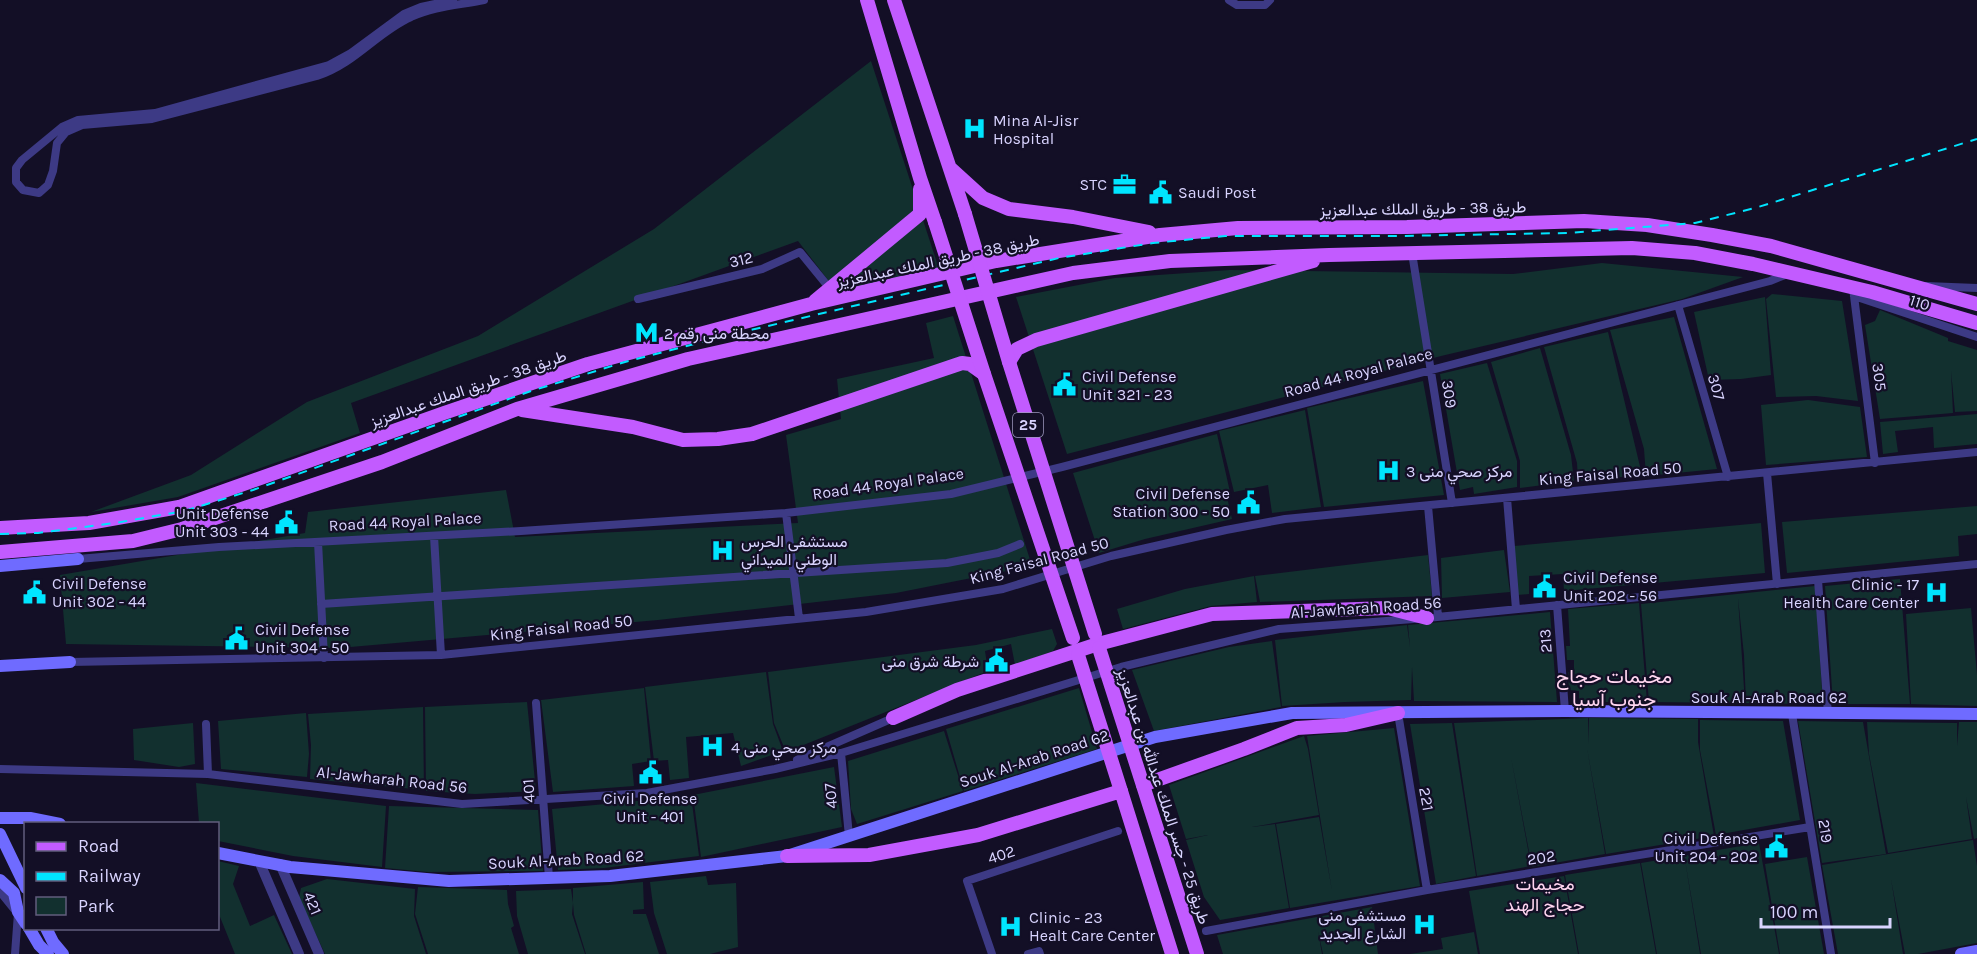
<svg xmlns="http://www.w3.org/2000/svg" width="1977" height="954" viewBox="0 0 1977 954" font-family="Karla,Vazirmatn,sans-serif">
	<rect width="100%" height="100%" fill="#130f26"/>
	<path fill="#12302f" d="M871,61L939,269L838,293L798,241L351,403L360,433L178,497L91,512L191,475L307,402L478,336L654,229Z
		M1602,263L1743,277L1682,299L1441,356L1067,454L1016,297L1115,278L1230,270L1513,274Z
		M1772,294L1842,301L1858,401L1816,396L1776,397L1766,299Z
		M1765,297L1771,375L1741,379L1709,380L1694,312Z
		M1880,310L1948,338V341L1977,350V411L1955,412L1951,371L1953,413L1880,419L1865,325L1875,321Z
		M953,316L1032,566L896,593L658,620L339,648L66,644L60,575L305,533L308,512L506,490L515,537L798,523L786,435L841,419L837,379L934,358L926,323Z
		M1674,317L1717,469L1646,476L1644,449L1610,330Z
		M1608,332L1642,475L1578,481L1577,463L1544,347Z
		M1540,348L1571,455L1574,481L1520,488V461L1491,362Z
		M1487,363L1517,461V487L1474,494L1473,487L1460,490L1440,374Z
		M1423,381L1444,495L1324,507L1307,408Z
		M1808,400L1860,407L1867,457L1766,465L1761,405Z
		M1305,410L1321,507L1272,513L1268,485L1234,492L1219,431Z
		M1977,414V444L1934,448L1933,427L1895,431L1898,452L1883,454L1880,422Z
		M1217,434L1230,492L1226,493L1232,519L1145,539L1099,553L1073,473Z
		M1977,506V534L1958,536L1959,556L1787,573L1782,522Z
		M1761,523L1765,573L1564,591L1563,574L1529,576V594L1517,595L1514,546Z
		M1504,550L1510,592L1442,598L1441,558Z
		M1428,555L1432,596L1260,602L1255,576Z
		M1254,576L1257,602L1211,606L1123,629L1117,609L1185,589Z
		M1900,579L1910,704H1833L1825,586Z
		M1815,586L1823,704L1746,703L1744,655L1738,598L1745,703L1649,702L1641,604Z
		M1639,603L1647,702H1579V691L1569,690L1568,672L1574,671V660H1567L1566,646H1570L1568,609Z
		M1971,608L1977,675V706L1911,704L1906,614Z
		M1550,612L1557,702L1414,701L1412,667L1411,700L1345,702L1282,706L1275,640L1407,625L1410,647L1408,625Z
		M1052,629L1057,644L1053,651L1015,665L1011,644L985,651L988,671L786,752L774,723L768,672L976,645Z
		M1272,641L1281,707L1154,731L1132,670L1229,647Z
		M766,672L773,724L783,751L741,766L733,733L686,737L689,778L670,780L668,760L654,761L645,687Z
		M644,688L651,761L632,764L634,786L553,792L541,700Z
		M1079,688L1097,749L964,791L946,729Z
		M527,702L536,791L475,794L426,791L425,707Z
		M423,707L424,790L310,779L311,745L308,714Z
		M306,713L309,754L307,777L221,769L218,721Z
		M1588,718V744L1589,718L1698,719V742L1714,836L1606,854L1587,748L1605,854L1532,867L1511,757L1531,866L1477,876L1454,723Z
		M1700,720L1783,721L1800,820L1716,835L1700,750Z
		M1798,721L1863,722L1886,854L1822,863Z
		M1867,722L1957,723V746L1959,722H1977V838L1974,839L1966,797L1972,839L1888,853L1869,754Z
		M193,723L195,764L179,767L134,760L133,729Z
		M1452,723L1476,876L1436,884L1410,724Z
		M1394,728L1420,886L1290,908L1276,824L1319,817L1332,891L1307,736Z
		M944,731L963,791L857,824L851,809L848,761Z
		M1304,736L1308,749L1319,815L1252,827L1275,824L1289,908L1220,920L1204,897L1186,840L1208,835L1186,839L1169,785Z
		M834,767L842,827L701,857L693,795Z
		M196,783L386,806L382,867L293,856L218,841V824L199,823Z
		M691,796L699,856L604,868L558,870L552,809Z
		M389,806L538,810L543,871L428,872L385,868Z
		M1973,840L1977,866V943L1918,954H1905L1891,879L1903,954H1838L1822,865Z
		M1759,843L1779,954H1701L1685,860L1700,954H1657L1641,863Z
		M1807,857L1824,954H1780L1765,864Z
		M218,861L239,866L233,884L250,926L274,915L292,954H235L218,912Z
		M1640,863L1656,954H1579L1565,875Z
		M706,876L708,885L736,883L738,947L710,954H667L654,913L650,882Z
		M1564,876L1578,954H1480L1469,891Z
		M327,879L415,889L414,916L426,954H325L299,898L301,888Z
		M643,882L644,909L633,910V914H646L659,954H586L574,915L573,903L572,914L585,954H528L517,916L516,891L571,889L573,903V888Z
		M418,887L507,890L508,904L514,926L511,928L519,954H428L415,914Z
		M1372,907L1378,954H1323L1318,931L1322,954H1223L1217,935Z
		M1474,932L1478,954H1410L1443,949L1441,938Z"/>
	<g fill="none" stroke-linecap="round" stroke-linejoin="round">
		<path stroke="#3d3a85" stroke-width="8" d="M453,0L421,7L404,14L351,53L329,65L155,113L78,120L62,127L22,160L16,168V182L23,190L39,193L48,185L53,171L57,143L66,132L82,125L152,119L317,76C356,63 377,32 411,17C434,6 461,5 484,0
			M1229,0L1237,5H1265L1270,0
			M1412,253L1452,503
			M1926,286L1977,288
			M1853,288L1875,463
			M1854,296L1977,337
			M638,299L762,269L800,252L831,290
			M1678,305L1728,477
			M1767,473L1777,584
			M1507,498L1516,609
			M1428,506L1438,616
			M786,513L799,618
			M434,536L441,655
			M318,542L324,658
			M78,559L219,547L521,531L786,513L951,494L1062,467L1770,281L1790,273
			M1818,580L1828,714
			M321,604L947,563L998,553L1020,544
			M1557,605L1565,711
			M70,662L441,655L866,612L1003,589L1111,556L1226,530L1285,519L1977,452
			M536,703L549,878
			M1398,713L1427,890
			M1792,714L1831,954
			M206,724L208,774
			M841,753L849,836
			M797,760L893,718
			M0,769L208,774L462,804L647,793L775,769L841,753L1121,667L1279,629L1427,618L1977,564
			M1206,931L1427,890L1810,827
			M15,954L18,913
			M992,954L967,881L1118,831
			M1028,954L1039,951L1040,954"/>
		<path stroke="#3d3a85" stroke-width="10" d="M259,861L299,954
			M280,864L319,954
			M0,890L17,911"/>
		<path stroke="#6f6bff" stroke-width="12" d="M0,566L78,559
			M0,666L70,662
			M0,818H30L60,824
			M0,834L26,888
			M218,853L290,867L449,881L610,876L787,856L1155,737L1292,713L1565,711L1977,714
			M0,880L14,893L18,912L26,924
			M29,928L39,945L48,954
			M46,928L53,942L63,954
			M1961,954L1977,951"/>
		<path stroke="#c25bff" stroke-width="14" d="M867,0L920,178L935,222
			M894,0L965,214
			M950,168L983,198L1009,209L1073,217L1149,232
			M815,301L920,214V189
			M1009,362L1017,349L1036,340L1313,261
			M522,410L633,427L683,440L718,439L752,434L962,363L970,364L984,374
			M0,528L89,523L179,507L444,413L588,364L811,304L996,261L1160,235L1238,228L1407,227L1584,221L1647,225L1712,235L1771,246L1977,304
			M0,552L133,541L182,529L382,462L517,409L688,359L1073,273L1170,261L1329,255L1632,248L1695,253L1753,264L1872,292L1977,323
			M893,718L957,690L1098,644L1212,614L1388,608L1427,618
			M1143,785L1244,749L1297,728L1346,725L1398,713
			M787,856L869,855L978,835L1121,791L1172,954"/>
		<path stroke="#00e5ff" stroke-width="2" stroke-dasharray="9 8" stroke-linecap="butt" d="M0,534L38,533L115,523L184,511L253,490L531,391L625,362L725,336L1059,258L1153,243L1225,236H1398L1567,233L1695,223L1755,208L1977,139"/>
		<path stroke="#c25bff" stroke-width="14" d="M965,214L1009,362L1095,634
			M935,222L984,374L1073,638
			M1099,648L1197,954
			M1078,655L1121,791"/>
	</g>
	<defs>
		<symbol id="hospital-bare" viewBox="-9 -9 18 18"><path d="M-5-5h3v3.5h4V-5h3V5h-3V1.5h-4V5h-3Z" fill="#00e5ff" stroke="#130f26" stroke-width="2.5" paint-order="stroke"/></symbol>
		<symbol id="office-bare" viewBox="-9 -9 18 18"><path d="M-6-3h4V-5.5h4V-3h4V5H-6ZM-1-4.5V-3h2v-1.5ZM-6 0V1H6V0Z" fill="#00e5ff" stroke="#130f26" stroke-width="2.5" paint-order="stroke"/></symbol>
		<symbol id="civic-bare" viewBox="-9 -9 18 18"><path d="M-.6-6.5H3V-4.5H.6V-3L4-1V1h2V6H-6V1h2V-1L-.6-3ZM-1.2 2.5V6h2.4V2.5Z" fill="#00e5ff" stroke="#130f26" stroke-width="2.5" paint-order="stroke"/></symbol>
		<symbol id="metro-bare" viewBox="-9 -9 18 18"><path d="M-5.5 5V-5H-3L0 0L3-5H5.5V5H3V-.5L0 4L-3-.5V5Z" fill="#00e5ff" stroke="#130f26" stroke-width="2.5" paint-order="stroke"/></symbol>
	</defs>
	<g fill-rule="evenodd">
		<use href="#hospital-bare" x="958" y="112" width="33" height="33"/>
		<use href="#office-bare" x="1108" y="168" width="33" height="33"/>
		<use href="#civic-bare" x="1144" y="176" width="33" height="33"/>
		<use href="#metro-bare" x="630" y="316" width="33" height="33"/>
		<use href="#civic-bare" x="1048" y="368" width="33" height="33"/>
		<use href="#hospital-bare" x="1372" y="454" width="33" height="33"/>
		<use href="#civic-bare" x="1232" y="486" width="33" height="33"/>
		<use href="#civic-bare" x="270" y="506" width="33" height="33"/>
		<use href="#hospital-bare" x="706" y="534" width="33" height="33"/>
		<use href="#civic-bare" x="1528" y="570" width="33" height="33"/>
		<use href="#civic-bare" x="18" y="576" width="33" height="33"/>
		<use href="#hospital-bare" x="1920" y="576" width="33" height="33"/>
		<use href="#civic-bare" x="220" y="622" width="33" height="33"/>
		<use href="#civic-bare" x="980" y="644" width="33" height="33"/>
		<use href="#hospital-bare" x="696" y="730" width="33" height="33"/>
		<use href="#civic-bare" x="634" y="756" width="33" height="33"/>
		<use href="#civic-bare" x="1760" y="830" width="33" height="33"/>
		<use href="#hospital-bare" x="1408" y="908" width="33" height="33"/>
		<use href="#hospital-bare" x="994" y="910" width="33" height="33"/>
	</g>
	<g text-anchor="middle" stroke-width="4.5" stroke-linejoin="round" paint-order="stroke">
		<rect fill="#130f26" stroke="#9e99be" stroke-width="1.5" x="1013" y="413" width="30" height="24" rx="4.5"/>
		<g font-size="15" font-weight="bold" fill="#d9d4ff">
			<text x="1028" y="430">25</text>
		</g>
		<g font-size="16" fill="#d9d4ff" stroke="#130f26" text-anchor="start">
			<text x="993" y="126">Mina Al-Jisr<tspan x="993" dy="18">Hospital</tspan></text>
			<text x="1107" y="190" text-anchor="end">STC</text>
			<text x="1178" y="198">Saudi Post</text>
			<text x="664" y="339">محطة منى رقم 2</text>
			<text x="1082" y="382">Civil Defense<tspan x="1082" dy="18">Unit 321 - 23</tspan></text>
			<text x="1406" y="477">مركز صحي منى 3</text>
			<text x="1230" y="499" text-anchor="end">Civil Defense<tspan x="1230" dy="18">Station 300 - 50</tspan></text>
			<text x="269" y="519" text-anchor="end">Unit Defense<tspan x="269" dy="18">Unit 303 - 44</tspan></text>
			<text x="741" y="547">مستشفى الحرس<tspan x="741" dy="18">الوطني الميداني</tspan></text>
			<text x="1563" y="583">Civil Defense<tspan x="1563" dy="18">Unit 202 - 56</tspan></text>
			<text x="52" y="589">Civil Defense<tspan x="52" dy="18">Unit 302 - 44</tspan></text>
			<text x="1919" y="590" text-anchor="end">Clinic - 17<tspan x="1919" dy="18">Health Care Center</tspan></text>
			<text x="255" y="635">Civil Defense<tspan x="255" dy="18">Unit 304 - 50</tspan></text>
			<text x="979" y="667" text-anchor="end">شرطة شرق منى</text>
			<text x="731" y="753">مركز صحي منى 4</text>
			<text x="650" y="804" text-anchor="middle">Civil Defense<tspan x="650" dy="18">Unit - 401</tspan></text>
			<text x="1758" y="844" text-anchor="end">Civil Defense<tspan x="1758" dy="18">Unit 204 - 202</tspan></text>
			<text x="1406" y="921" text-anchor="end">مستشفى منى<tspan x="1406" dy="18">الشارع الجديد</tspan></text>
			<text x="1029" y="923">Clinic - 23<tspan x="1029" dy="18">Healt Care Center</tspan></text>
		</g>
		<g font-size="16" fill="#d9d4ff" stroke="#130f26">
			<text transform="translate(1423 208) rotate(-1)" y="6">طريق 38 - طريق الملك عبدالعزيز</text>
			<text transform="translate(741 259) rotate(-14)" y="6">312</text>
			<text transform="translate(938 260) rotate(-12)" y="6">طريق 38 - طريق الملك عبدالعزيز</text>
			<text transform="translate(1920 302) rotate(18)" y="6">110</text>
			<text transform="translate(1358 372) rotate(-15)" y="6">Road 44 Royal Palace</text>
			<text transform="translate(1880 377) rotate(83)" y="6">305</text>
			<text transform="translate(1717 387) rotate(74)" y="6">307</text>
			<text transform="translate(468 388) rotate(-19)" y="6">طريق 38 - طريق الملك عبدالعزيز</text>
			<text transform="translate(1450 394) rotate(81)" y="6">309</text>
			<text transform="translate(1610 473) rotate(-5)" y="6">King Faisal Road 50</text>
			<text transform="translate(888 483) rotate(-8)" y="6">Road 44 Royal Palace</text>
			<text transform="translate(405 521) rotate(-3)" y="6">Road 44 Royal Palace</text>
			<text transform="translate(1039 560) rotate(-15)" y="6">King Faisal Road 50</text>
			<text transform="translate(1366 607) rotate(-4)" y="6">Al-Jawharah Road 56</text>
			<text transform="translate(561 627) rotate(-6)" y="6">King Faisal Road 50</text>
			<text transform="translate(1545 641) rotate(-94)" y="6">213</text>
			<text x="1769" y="703">Souk Al-Arab Road 62</text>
			<text transform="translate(1034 758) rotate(-18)" y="6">Souk Al-Arab Road 62</text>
			<text transform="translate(392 779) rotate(6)" y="6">Al-Jawharah Road 56</text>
			<text transform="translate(528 791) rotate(-94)" y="6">401</text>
			<text transform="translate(830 796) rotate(-96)" y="6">407</text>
			<text transform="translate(1164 796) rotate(72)" y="6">طريق 25 - جسر الملك عبدالله بن عبدالعزيز</text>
			<text transform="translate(1427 799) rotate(80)" y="6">221</text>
			<text transform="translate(1826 831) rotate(81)" y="6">219</text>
			<text transform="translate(1001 854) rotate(-18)" y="6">402</text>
			<text transform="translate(1541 857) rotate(-9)" y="6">202</text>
			<text transform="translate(566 859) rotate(-3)" y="6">Souk Al-Arab Road 62</text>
			<text transform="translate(313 903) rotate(67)" y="6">421</text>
		</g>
		<g font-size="18" fill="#ffd6f0" stroke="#130f26">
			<text x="1545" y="890">مخيمات<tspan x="1545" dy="21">حجاج الهند</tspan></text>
		</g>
		<g font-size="20" fill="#ffd6f0" stroke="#130f26">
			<text x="1614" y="683">مخيمات حجاج<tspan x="1614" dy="23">جنوب آسيا</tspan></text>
		</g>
	</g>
	<rect x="24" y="822" width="195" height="108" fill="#130f26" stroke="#625e7d" stroke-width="1.5"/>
	<rect x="36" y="842" width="30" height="9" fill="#c25bff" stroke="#625e7d" stroke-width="1.5"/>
	<text x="78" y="852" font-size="18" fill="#d9d4ff">Road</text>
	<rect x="36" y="872" width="30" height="9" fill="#00e5ff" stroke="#625e7d" stroke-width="1.5"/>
	<text x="78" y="882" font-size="18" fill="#d9d4ff">Railway</text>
	<rect x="36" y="897" width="30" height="18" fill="#12302f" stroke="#625e7d" stroke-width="1.5"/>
	<text x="78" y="912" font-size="18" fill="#d9d4ff">Park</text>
	<path d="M1761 918v9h129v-9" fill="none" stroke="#d9d4ff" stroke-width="3"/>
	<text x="1770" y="918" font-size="18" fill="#d9d4ff" stroke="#130f26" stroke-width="4.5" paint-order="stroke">100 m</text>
</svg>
